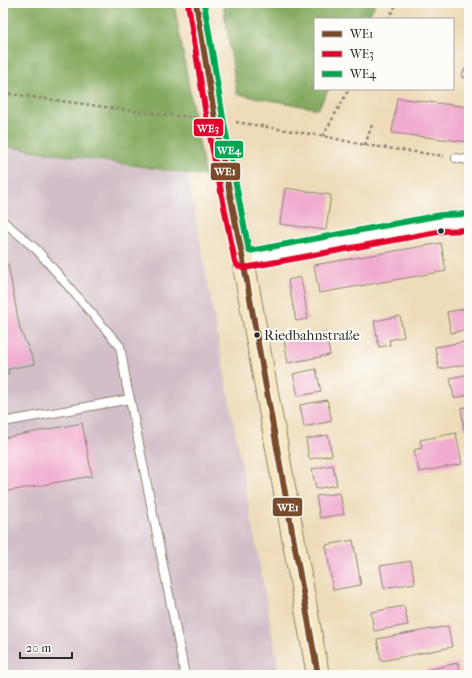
<svg xmlns="http://www.w3.org/2000/svg" width="472" height="678" viewBox="0 0 472 678" font-family="'IM FELL French Canon',serif">
	<rect width="100%" height="100%" fill="#fdfcf7"/>
	<filter id="ink" filterUnits="userSpaceOnUse"><feTurbulence type="fractalNoise" baseFrequency=".025" numOctaves="2"/><feDisplacementMap in="SourceGraphic" scale="8" xChannelSelector="R" yChannelSelector="G"/><feConvolveMatrix kernelMatrix="1 2 1 2 8 2 1 2 1" color-interpolation-filters="sRGB"/></filter>
	<filter id="wash" filterUnits="userSpaceOnUse"><feTurbulence type="fractalNoise" baseFrequency=".012" numOctaves="4" result="noise"/><feDisplacementMap in="SourceGraphic" scale="16" xChannelSelector="R" yChannelSelector="G"/><feGaussianBlur stdDeviation="0.9" result="paint"/><feColorMatrix in="noise" values="0 0 0 0 0 0 0 0 0 0 0 0 0 0 0 0 0 1.4 0 .05"/><feComposite in="paint" operator="in"/></filter>
	<g filter="url(#wash)">
		<rect width="100%" height="100%" fill="#eedcb9"/>
		<path fill="#d2bdc8" d="M3,146L188,175L280,675H3Z"/>
		<path fill="#84aa5f" stroke="#586a45" d="M3,3H174L205,176L3,146Z
			M223,3H376L367,19H315V89H329L318,109L237,94Z"/>
		<g id="blocks">
			<path fill="#f1abcf" d="M469,62V80L461,76Z
				M397,98L469,107L468,142L392,133Z
				M285,188L331,195L326,230L280,224Z
				M441,243L446,271L319,293L314,265Z
				M8,264L20,329L35,364L8,369L9,374L3,375V265Z
				M301,277L308,319L296,321L288,280Z
				M469,308V329L451,333L447,312Z
				M400,316L404,337L389,340L390,345L379,347L374,321Z
				M326,333L330,355L288,363L284,340Z
				M469,341V364L439,369L435,347Z
				M316,369L321,392L298,396L293,374Z
				M469,374V395L454,398L450,378Z
				M327,400L332,421L304,427L300,405Z
				M469,406V429H464L461,408Z
				M82,423L92,476L3,492V438Z
				M456,433L462,464L419,472L414,450L422,448L420,440Z
				M328,435L332,455L309,459L306,439Z
				M333,465L337,485L316,489L312,469Z
				M466,470H469V482H468Z
				M340,493L344,514L320,518L316,496Z
				M353,540L361,585L333,590L326,545Z
				M411,561L415,583L384,588L380,566Z
				M404,606L408,625L374,631L371,612Z
				M448,626L452,647L381,661L377,639Z
				M458,663L460,675H427L426,670Z"/>
		</g>
	</g>
	<g filter="url(#ink)">
		<use href="#blocks" fill-opacity="0" stroke="#8c8472" stroke-width="1"/>
		<g fill="none" stroke-linecap="round" stroke-linejoin="round">
			<defs>
				<path id="service" d="M456,158L469,160
					M3,221L37,250L120,346L127,387L130,399
					M3,422L130,399L185,675"/>
				<path id="minor" d="M243,260L442,223L469,222"/>
				<path id="secondary" d="M196,3L215,119L243,260L318,675"/>
			</defs>
			<use href="#service" stroke="#8c8472" stroke-width="10"/>
			<use href="#minor" stroke="#8c8472" stroke-width="17"/>
			<use href="#secondary" stroke="#8c8472" stroke-width="24"/>
			<path stroke="#8c8472" stroke-width="2.5" stroke-dasharray="3 3" stroke-linecap="butt" d="M388,19L397,3
				M3,93L164,115L195,117
				M236,122L323,136L365,145L444,156
				M323,136L349,89
				M365,145L372,125"/>
			<use href="#service" stroke="#fff" stroke-width="8"/>
			<use href="#minor" stroke="#fff" stroke-width="15"/>
			<use href="#secondary" stroke="#f7e8c3" stroke-width="22"/>
			<defs>
				<path id="bus-1" d="M196,3L215,119L243,260L318,675"/>
				<path id="bus-2" d="M188,4L207,121L235,262L238,266L244,268L443,231L469,230"/>
				<path id="bus-3" d="M204,3L223,118L249,251L441,215L469,214"/>
			</defs>
			<use href="#bus-1" stroke="#fdfcf7" stroke-width="9"/>
			<use href="#bus-2" stroke="#fdfcf7" stroke-width="9"/>
			<use href="#bus-3" stroke="#fdfcf7" stroke-width="9"/>
			<use href="#bus-1" stroke="#7a4b2a" stroke-width="6"/>
			<use href="#bus-2" stroke="#e4002b" stroke-width="6"/>
			<use href="#bus-3" stroke="#00a651" stroke-width="6"/>
		</g>
	</g>
	<g fill="#2b2b2b" stroke="#fdfcf7" stroke-width="1.5">
		<circle cx="441" cy="231" r="3.5"/>
		<circle cx="257" cy="335" r="3.5"/>
	</g>
	<g text-anchor="middle" stroke-width="4" stroke-linejoin="round" paint-order="stroke">
		<g font-size="14" fill="#2b2b2b" stroke="#fdfcf7" text-anchor="start">
			<text x="264" y="340">Riedbahnstraße</text>
		</g>
	</g>
	<g stroke="#fdfcf7" stroke-width="1.5">
		<rect x="193" y="118" width="31" height="19" rx="4" fill="#e4002b"/>
		<rect x="214" y="140" width="30" height="19" rx="4" fill="#00a651"/>
		<rect x="210" y="162" width="31" height="19" rx="4" fill="#7a4b2a"/>
		<rect x="272" y="497" width="31" height="20" rx="4" fill="#7a4b2a"/>
	</g>
	<g font-size="11" text-anchor="middle" font-weight="bold" fill="#fff">
		<text x="208" y="132">WE3</text>
		<text x="229" y="154">WE4</text>
		<text x="225" y="175">WE1</text>
		<text x="288" y="511">WE1</text>
	</g>
	<rect width="472" height="678" fill="none" stroke="#fdfcf7" stroke-width="16"/>
	<rect x="314" y="18" width="140" height="72" fill="#fdfcf7" stroke="#a9a8a5"/>
	<rect x="322" y="31" width="20" height="6" fill="#7a4b2a" stroke="#a9a8a5"/>
	<text x="350" y="38" font-size="12" fill="#2b2b2b">WE1</text>
	<rect x="322" y="51" width="20" height="6" fill="#e4002b" stroke="#a9a8a5"/>
	<text x="350" y="58" font-size="12" fill="#2b2b2b">WE3</text>
	<rect x="322" y="71" width="20" height="6" fill="#00a651" stroke="#a9a8a5"/>
	<text x="350" y="78" font-size="12" fill="#2b2b2b">WE4</text>
	<path d="M20 652v6h52v-6" fill="none" stroke="#2b2b2b" stroke-width="2"/>
	<text x="26" y="652" font-size="12" fill="#2b2b2b" stroke="#fdfcf7" stroke-width="3" paint-order="stroke">20 m</text>
</svg>
